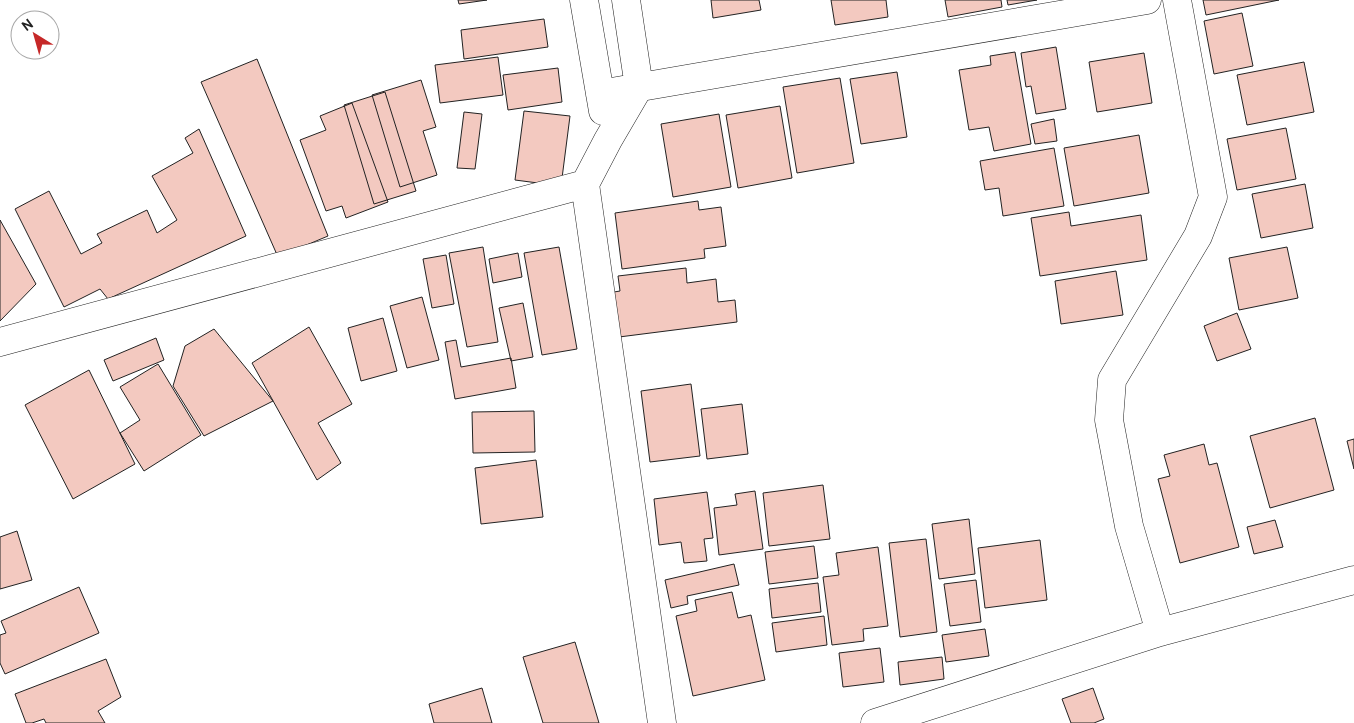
<svg xmlns="http://www.w3.org/2000/svg" width="1354" height="723" viewBox="0 0 1354 723" font-family="Overpass,sans-serif">
	<rect width="100%" height="100%" fill="#fff"/>
	<path fill="#f3c9c0" stroke="#222" d="M458,0H487L459,4Z
		M711,0H759L761,10L713,18Z
		M831,0H886L888,17L835,25Z
		M945,0H1001L1002,7L948,17Z
		M1007,0H1037L1008,5Z
		M1203,0H1279L1206,15Z
		M1242,13L1253,66L1214,74L1204,21Z
		M544,19L548,47L464,59L461,30Z
		M1056,47L1066,109L1036,114L1031,86L1026,87L1021,53Z
		M1015,52L1031,144L994,151L989,127L969,130L959,70L991,65L990,56Z
		M1144,53L1152,103L1097,112L1089,62Z
		M498,57L503,95L440,103L435,65Z
		M257,59L328,236L278,257L201,82Z
		M1304,62L1314,112L1247,125L1237,75Z
		M558,68L562,102L508,110L503,75Z
		M897,72L907,137L861,144L850,79Z
		M840,78L854,163L797,173L783,87Z
		M421,80L436,127L423,131L437,175L400,187L372,95Z
		M385,92L416,191L374,204L344,105Z
		M352,103L388,202L346,218L342,206L326,211L300,140L326,130L320,116Z
		M780,106L792,178L738,188L726,115Z
		M524,111L570,116L561,186L515,180Z
		M464,112L482,114L475,169L457,168Z
		M719,114L731,187L673,197L661,124Z
		M1054,119L1057,141L1035,144L1031,124Z
		M1286,128L1296,179L1237,190L1227,139Z
		M199,129L246,236L108,299L100,289L64,307L15,209L49,191L81,254L102,243L97,234L147,210L157,233L177,220L152,176L193,153L185,138Z
		M1139,135L1149,193L1074,206L1064,148Z
		M1054,148L1064,206L1003,216L999,188L985,190L980,161Z
		M1305,184L1313,228L1261,238L1252,194Z
		M698,201L699,210L721,207L726,246L704,249L705,258L622,269L615,213Z
		M1069,212L1071,226L1141,215L1147,260L1040,276L1031,218Z
		M0,220L36,284L0,321Z
		M483,247L498,342L467,347L449,253Z
		M559,247L577,349L542,355L524,253Z
		M1287,247L1298,298L1239,310L1229,258Z
		M518,253L522,277L493,283L489,259Z
		M446,255L454,304L432,308L423,259Z
		M686,268L687,283L716,279L718,302L735,300L737,322L619,337L614,292L620,291L618,276Z
		M1116,271L1123,315L1061,324L1055,281Z
		M422,297L439,360L407,368L390,306Z
		M523,303L533,357L511,361L499,308Z
		M1237,313L1251,349L1217,361L1204,326Z
		M383,318L397,371L361,381L348,328Z
		M309,327L352,404L318,423L341,463L317,480L252,363Z
		M214,329L273,401L204,436L173,386L185,346Z
		M156,338L164,360L113,381L104,360Z
		M456,340L461,367L511,358L516,388L455,399L445,342Z
		M158,364L201,435L144,471L120,433L140,420L120,387Z
		M89,370L135,464L73,499L25,405Z
		M691,384L700,456L650,462L641,391Z
		M742,404L748,454L707,459L701,409Z
		M534,411L535,452L473,453L472,412Z
		M1315,418L1334,490L1270,508L1250,436Z
		M1354,439V469L1347,441Z
		M1204,444L1209,465L1217,463L1239,547L1180,563L1158,479L1170,476L1164,455Z
		M536,460L543,517L481,524L475,468Z
		M823,485L830,539L769,546L763,493Z
		M755,491L763,549L719,555L714,508L737,505L735,494Z
		M707,492L713,538L704,539L707,561L684,563L681,542L659,545L654,499Z
		M969,519L975,574L939,579L932,524Z
		M1275,520L1283,547L1254,554L1247,527Z
		M17,531L32,580L0,589V537Z
		M926,539L937,632L900,637L889,543Z
		M1040,540L1047,600L985,608L978,548Z
		M814,546L818,578L769,584L765,552Z
		M878,547L888,626L863,629L864,641L832,645L823,577L839,575L836,553Z
		M734,564L739,585L687,596L688,604L671,608L665,580Z
		M976,580L981,622L950,626L944,584Z
		M818,583L821,612L772,618L769,589Z
		M79,587L99,633L5,674L0,663V635L6,633L1,621Z
		M732,592L738,618L751,615L765,680L693,696L676,616L697,611L695,600Z
		M824,616L827,645L776,652L772,623Z
		M985,629L989,656L946,662L942,635Z
		M575,642L599,723H543L523,657Z
		M880,648L884,682L843,687L839,653Z
		M942,657L944,679L900,685L898,662Z
		M106,659L121,697L98,711L105,723H46L44,719L32,723H26L15,694Z
		M482,688L492,723H434L429,704Z
		M1093,688L1104,719L1094,723H1071L1062,699Z"/>
	<g fill="none" stroke-linecap="round" stroke-linejoin="round">
		<defs>
			<path id="minor" d="M584,0L603,111
				M626,0L639,87L608,140L585,184L662,723
				M600,94L1147,0
				M0,342L585,184
				M1160,632L1129,526L1109,420L1112,380L1198,236L1213,197L1177,0
				M875,723L1160,632L1354,580"/>
		</defs>
		<use href="#minor" stroke="#222" stroke-width="29"/>
		<use href="#minor" stroke="#fff" stroke-width="28"/>
	</g>
	<g transform="translate(35 35) rotate(323)"><circle r="24" fill="#ffffff" stroke="#a7a7a7"/>
	<path d="M0-4L9 19L0 12L-9 19Z" fill="#c62828"/>
	<text y="-8" font-size="14" font-weight="bold" text-anchor="middle" fill="#222222">N</text>
	</g>
</svg>
